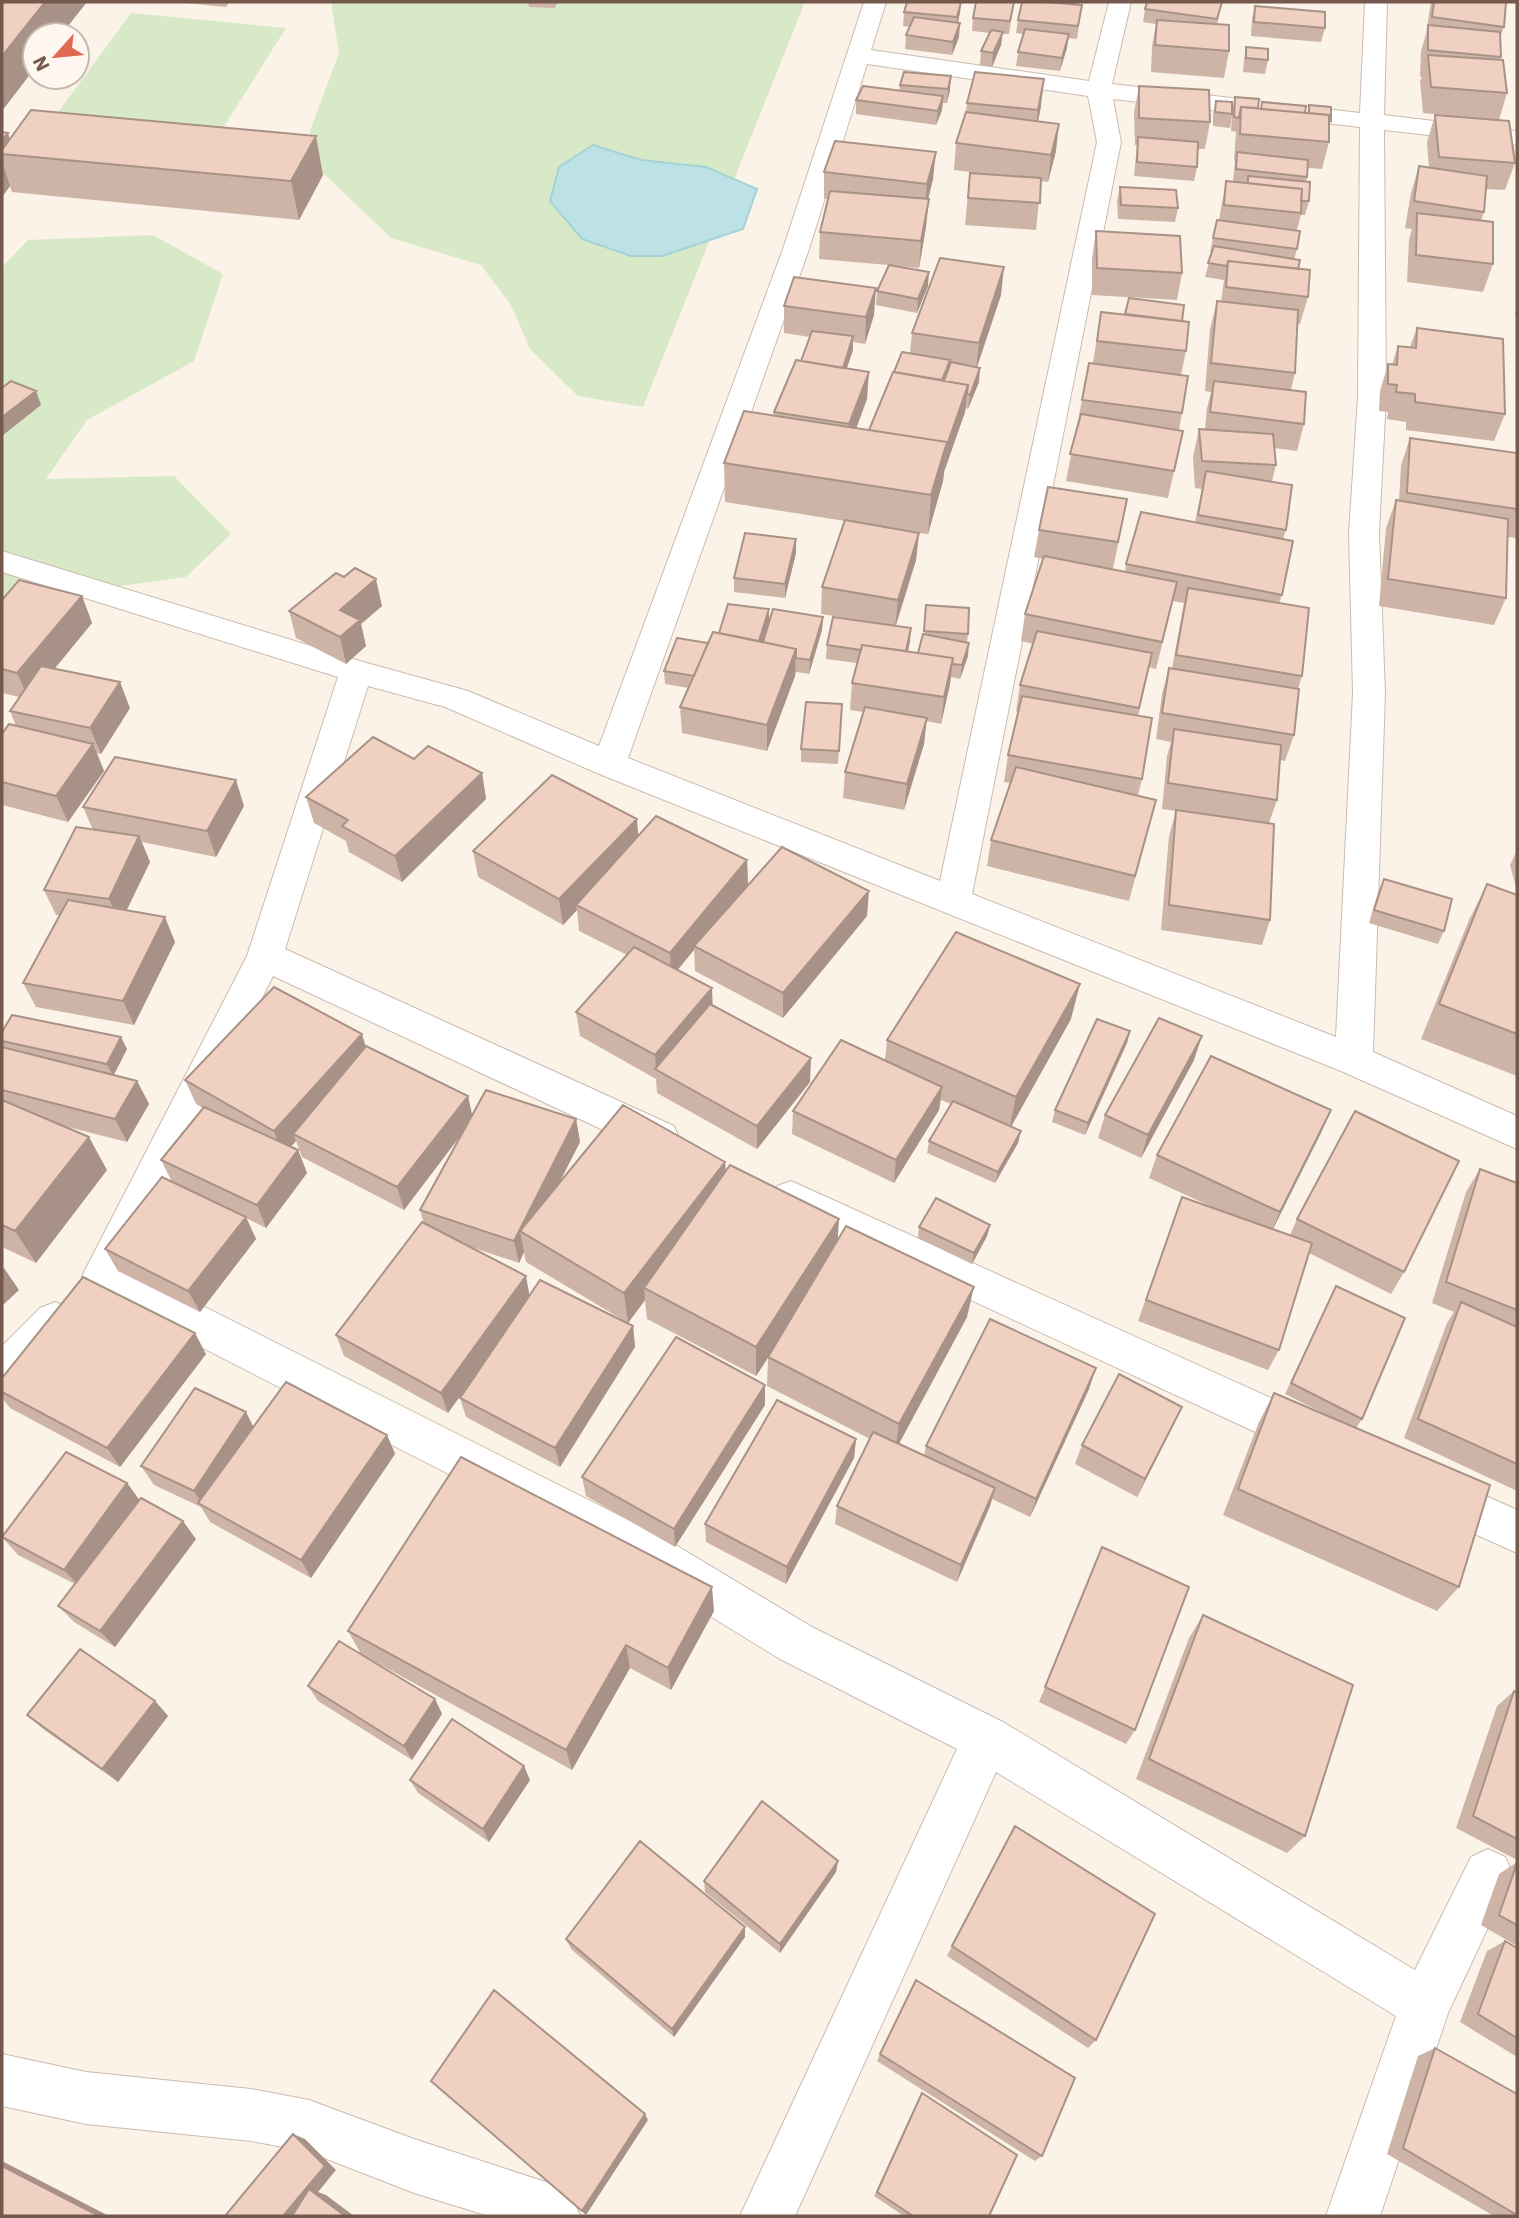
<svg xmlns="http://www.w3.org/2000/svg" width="1519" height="2218" viewBox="0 0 1519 2218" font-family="'IBM Plex Sans',sans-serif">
	<rect width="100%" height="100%" fill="#fcf3e8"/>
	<path fill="#d7e9c7" d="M331,2H805L643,407L578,396L530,349L511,305L481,265L391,238L316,166L310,131L339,53Z
		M131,13L286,28L206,155L39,138Z
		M153,235L223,274L194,361L87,420L46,479L174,476L231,534L186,577L10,601L2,597V267L28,240Z"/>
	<path fill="#bde2e5" stroke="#a4d2d6" stroke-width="2" d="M593,145L641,160L706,167L757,189L743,229L662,256H631L582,239L550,201L559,167Z"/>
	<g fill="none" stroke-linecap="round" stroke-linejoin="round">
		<defs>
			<path id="minor" d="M864,2H886L871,50L1089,81L1109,2H1131L1112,84L1360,113L1365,2H1387L1384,115L1517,131V145L1384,130L1386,396L1379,533L1385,693L1373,1052L1517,1116V1149L1341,1071L597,773L445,707L368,686L285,949L674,1126L679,1138L674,1150L660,1154L646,1150L273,976L127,1268L664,1538L812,1627L1003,1722L1415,1970L1471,1857L1488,1849L1505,1857L1513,1874L1448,2013L1380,2216H1326L1396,2016L996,1772L795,2216H740L957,1749L780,1659L632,1568L88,1289L82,1276L247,956L338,677L2,572V551L363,662L468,691L599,746L783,249ZM867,64L1088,96L1097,142L940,881L628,758L809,249ZM1113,99L1360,127L1358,396L1349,533L1353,693L1336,1037L972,894L1121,142Z
				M791,1181L1324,1422L1331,1436L1324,1450L1309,1456L1294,1450L777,1210L771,1198L777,1186Z
				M55,1302L70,1308L76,1321C65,1345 26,1385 2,1393V1346L40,1308Z
				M1433,1472L1517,1510V1553L1417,1508L1411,1493L1417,1478Z
				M2,2054L86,2072L251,2089L309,2100L414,2139L549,2183L572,2197L580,2216H489L414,2193L309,2152L251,2141L86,2124L2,2106Z"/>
		</defs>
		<use href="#minor" stroke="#cdbaaf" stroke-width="2"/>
		<use href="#minor" fill="#fff" fill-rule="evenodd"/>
	</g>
	<path fill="#ceb4a6" d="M174,2H230L226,7Z
		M528,2H557L555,8L529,7Z
		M907,2H975V3H961L958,23L959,37L952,55L905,49L906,35L910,27L903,26L904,12Z
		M1022,2H1077V5H1082L1077,39L1068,38L1060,71L1016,66L1018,52L1023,34L1016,33L1018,20Z
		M1431,2H1506L1504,27L1500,38V60L1507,93L1499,120L1423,113L1420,81L1422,77H1420L1421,51L1426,34Z
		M1255,6L1325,28L1321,42L1251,36L1252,19Z
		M1145,9L1219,16L1217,24L1229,51L1224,78L1151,72L1152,46L1156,24L1143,22Z
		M1012,15L1009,34H1002L1001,45L992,67L980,65L981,51L990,33L972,31L973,18Z
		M1246,47L1268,60L1265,74L1243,72L1244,60Z
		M904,72L950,90L947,103H943L942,110L936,125L856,114V100L899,91L900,85Z
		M1139,86L1210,122L1205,149H1198L1197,167L1194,181L1134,176L1137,145H1135L1134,113Z
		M1235,97L1258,108L1260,109L1262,102L1307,113L1309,105L1331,121L1329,130V142L1322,169L1308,168L1306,182L1309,201L1305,215H1301L1297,230V249L1294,260L1308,297L1300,324H1297L1295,373L1291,390L1304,424L1297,451L1274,448L1276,465L1272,481L1286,530L1283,539L1282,595L1279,603L1302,676L1298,689L1294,735L1285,761L1280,760L1277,800L1269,823L1270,920L1262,945L1161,930L1169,836L1176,811L1162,809L1167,756L1171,742L1156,739L1162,694L1169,668H1172L1184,603L1173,601L1156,669L1149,667L1138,716L1142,779L1138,795L1156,800L1129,901L987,866L991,840L1010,783L1004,782L1008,755L1018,712L1016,711L1020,685L1033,644L1021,641L1025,614L1043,559L1034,557L1039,530L1127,499L1113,569L1125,572L1126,564L1195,522L1202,489L1195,488L1193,457L1199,429L1205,430L1207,408L1211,392L1205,391L1210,329L1217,301L1221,302L1224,280L1205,277L1212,252H1210L1217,220H1219L1221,208L1226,181H1233L1235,161H1234L1236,132L1231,131L1232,115L1230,128L1213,126V115L1216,101L1232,112Z
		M967,103L1041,106L1038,121L1056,151L1048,182L1041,181L1036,230L965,225L970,173L993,175L954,170L956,143L966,112Z
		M1435,115L1515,163L1505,190L1486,189L1484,212L1481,221L1493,264L1483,292L1407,282L1409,240L1412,229L1405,228L1411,193L1419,166L1429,168L1427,142Z
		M2,132L10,139L323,175L299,220L12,192L10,186L2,197Z
		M824,172L933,179L928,199L926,227L919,268L897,266L928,286L917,313L876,305L877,291L888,265L819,259L820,232L827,199H824Z
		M1120,187L1178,208L1175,222L1118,219L1117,201Z
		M1096,231L1182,273L1177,300L1092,295V259Z
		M1001,295L977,367L979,382L968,409L966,408L965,412L944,472L943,481L928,534L919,533L916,560L896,626L910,641L908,652L918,653L924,634L926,605L968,634L967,642L968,656L960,679L951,677L941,724L926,721L924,744L904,810L843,798L845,772L863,712L850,710L852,683L857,663L826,659L827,645L872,622L821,614L822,587L845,521L725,502L724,463L774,416V412L801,361L810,337L784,333V306L874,315L865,344L853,342V350L847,368L867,399L856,428L869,430L894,372L910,353L912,333Z
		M1517,308V325L1515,313Z
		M1101,312L1182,321L1186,351L1181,375L1182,413L1179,430L1183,431L1168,498L1066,481L1082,400L1093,363Z
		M1417,328L1505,414L1494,441L1406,430V422L1387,419L1388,412L1379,411L1380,391L1388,364L1392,365L1398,346L1410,347Z
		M1410,438L1517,453V538L1508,537L1506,598L1494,625L1379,606L1386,528L1396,500L1399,501L1401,465Z
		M796,553L785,598L734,592V578Z
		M82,596L92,623L54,669L130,708L101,754L97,753L104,771L68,822L2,805V734L16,726L10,711L19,697L2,693V600Z
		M382,606L361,624L366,646L346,664L296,638L289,611Z
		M823,617L822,630L809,674L796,672L795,676L767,751L682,733L680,707L689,688L665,684L664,671L708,643L719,633L769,623L763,642Z
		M842,704L838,764L801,762V749Z
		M414,759L482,773L486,799L402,882L349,852L346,841L314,823L306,797Z
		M244,806L216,857L142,842L150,862L126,910L175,942L134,1025L36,1007L23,983L60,915H56L44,890L93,830L83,807Z
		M638,835L747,860L748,885L867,916L783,1018L695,971L694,950L678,970L713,1006L810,1082L757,1149L657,1093L656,1079L580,1036L576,1012L627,955L579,931L577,910L563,925L478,877L473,851Z
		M1517,850V891L1510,865Z
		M1384,879L1444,931L1438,944L1369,923L1378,892Z
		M1487,884L1517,895V1076L1421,1039L1469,920Z
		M1071,1019L1011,1127L1021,1131L1018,1143L995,1183L927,1153L929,1141L951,1104L941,1100L939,1110L894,1183L792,1134L793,1111L885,1060L887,1040Z
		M1130,1031L1127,1043L1085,1135L1052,1122L1055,1110Z
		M2,1032L127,1049L114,1075L137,1081L149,1104L127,1142L60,1125L107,1170L36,1263L2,1247Z
		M366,1046L468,1096L472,1115L576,1119L580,1142L559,1183L725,1162L726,1170L837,1241L967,1317L899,1444L924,1455L926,1446L1089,1389L1030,1517L992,1499L990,1506L957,1582L835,1524L837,1506L870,1439L767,1386L768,1358L756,1376L647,1319L645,1300L628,1323L526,1262L524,1252L519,1263L465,1245L530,1296L633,1326L635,1347L560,1467L466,1417L460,1398L487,1358L448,1413L344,1356L336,1335L424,1224L420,1210L461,1135L404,1210L302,1157L296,1141L290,1147L298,1150L307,1173L266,1228L246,1218L256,1239L200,1312L118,1271L105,1249L172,1182L161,1160L203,1108L196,1104L185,1080Z
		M1194,1060L1141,1158L1098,1138L1105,1115Z
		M1331,1110L1273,1229L1290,1235L1297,1219L1404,1272L1391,1294L1309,1253L1279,1350L1268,1370L1138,1321L1182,1197L1212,1207L1149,1178L1157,1155Z
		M1480,1169L1517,1183V1491L1404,1438L1447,1323L1454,1312L1432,1303L1466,1192Z
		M990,1225L987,1236L972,1264L918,1238L919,1227Z
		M1336,1286L1362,1419L1356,1428L1459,1587L1437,1611L1223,1515L1259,1422L1274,1393L1339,1421L1285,1394Z
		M206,1354L120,1467L10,1408L2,1398V1378Z
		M765,1385V1405L675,1547L586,1496L582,1477Z
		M1173,1426L1137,1497L1075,1464L1082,1445Z
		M254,1427L387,1435L395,1454L311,1578L210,1522L201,1507L154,1485L141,1466Z
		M856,1439L854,1458L786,1584L706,1542L705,1524Z
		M127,1483L139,1500L196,1539L115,1647L74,1622L58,1606L75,1584L18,1555L2,1537Z
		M1102,1547L1135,1730L1126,1744L1039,1702Z
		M714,1611L671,1690L630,1668L572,1770L361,1654L348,1631Z
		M1203,1615L1305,1836L1287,1853L1136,1779L1189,1638Z
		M308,1686L435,1699L442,1714L412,1760L318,1701Z
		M1514,1691L1517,1693V1860L1456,1828L1497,1706Z
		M155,1701L168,1716L118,1782L43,1729L27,1715Z
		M410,1780H530L489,1842L418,1793Z
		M838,1861L836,1872L780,1953L705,1892L704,1881Z
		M1517,1862V1946L1481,1925L1499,1874Z
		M745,1937L674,2037L571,1949L566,1939Z
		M1505,1941L1517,1948V2057L1460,2022L1487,1951Z
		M952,1946L1096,2040L1088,2048L947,1956Z
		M1435,2048L1517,2094V2216H1494L1387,2154L1418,2056Z
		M880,2054L1042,2156L1035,2161L877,2061Z
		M922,2093L989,2216H904L874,2196L918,2100Z"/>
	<path fill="#a89287" d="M45,2H87L61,35H35V68L2,111V56Z
		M961,2L960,13L956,31L957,17Z
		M960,23L959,37L952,55L953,42Z
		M1003,32L1001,45L992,67L993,53Z
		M1069,34L1067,48L1060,71L1062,58Z
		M951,76L950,90L947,103L948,89Z
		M1044,79L1041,106L1035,137L1038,110Z
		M943,96L942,110L936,125L938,111Z
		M1059,124L1056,151L1048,182L1051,155Z
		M8,133L15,155L2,154V140Z
		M316,136L323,175L299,220L291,181Z
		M936,152L933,179L925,211L927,184Z
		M2,161L10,186L2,197Z
		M929,199L926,227L919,268L921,241Z
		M1004,267L1001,295L976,370L979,343Z
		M929,272L928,286L917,313L918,299Z
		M876,288L874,315L865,344L866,317Z
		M853,336V350L840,387L841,373Z
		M980,368L979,382L968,409L970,395Z
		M869,372L867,399L848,451L849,424Z
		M968,385L965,412L944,472L947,445Z
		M36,391L41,405L2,436V417Z
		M947,442L943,481L928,534L931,495Z
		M919,533L916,560L895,627L898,600Z
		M796,539V553L785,598V584Z
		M376,579L382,606L361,624L366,646L346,664L340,637V610Z
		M82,596L92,623L29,700L17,673Z
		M769,609V623L758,660V646Z
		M823,617L822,630L809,674L810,660Z
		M911,628L910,641L904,669L905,656Z
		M969,643L968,656L960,679L962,665Z
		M796,649L795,676L767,751V725Z
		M953,658L950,685L941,724L944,697Z
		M120,682L130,708L101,754L90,728Z
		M927,718L924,744L904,810L907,784Z
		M93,744L104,771L68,822L56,796Z
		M482,773L486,799L402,882L395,856Z
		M236,780L244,806L216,857L207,831Z
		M637,819L639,845L576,905L577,910L563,925L559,899Z
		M139,836L150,862L120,924L109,899Z
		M747,860L748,885L694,946V950L671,977L670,953Z
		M869,891L867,916L783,1018V993Z
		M165,917L175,942L134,1025L123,1001Z
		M1080,984L1071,1019L1009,1130L1016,1097Z
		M712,988L713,1013L656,1069L655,1055Z
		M1130,1031L1127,1043L1085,1135L1088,1123Z
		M362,1034L369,1058L293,1134L296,1141L283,1155L274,1131Z
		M1202,1036L1194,1060L1141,1158L1148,1135Z
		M121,1037L127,1049L113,1076L107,1064Z
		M811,1058L810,1082L757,1149V1126Z
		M137,1081L149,1104L127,1142L115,1119Z
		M942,1087L939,1110L894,1183L896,1160Z
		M468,1096L473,1119L404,1210L397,1187Z
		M1331,1110L1321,1133L1270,1235L1280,1212Z
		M576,1119L580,1142L531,1238L520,1231L524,1252L519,1263L514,1241Z
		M1021,1131L1018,1143L995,1183L998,1172Z
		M89,1137L107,1170L36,1263L15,1231Z
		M298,1150L307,1173L266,1228L257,1205Z
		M725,1162L726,1194L644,1288L645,1300L628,1323L624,1293Z
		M246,1217L256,1239L200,1312L188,1291Z
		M839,1219L837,1251L756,1376V1347Z
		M990,1225L987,1236L972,1264L974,1253Z
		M4,1268L19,1290L2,1306V1271Z
		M526,1276L530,1298L448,1413L441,1393Z
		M974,1287L967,1317L895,1451L899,1424Z
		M633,1326L635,1347L560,1467L555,1448Z
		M195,1333L206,1354L120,1467L107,1448Z
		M1096,1368L1089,1389L1030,1517L1036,1499Z
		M765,1385V1405L675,1547L674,1529Z
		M1182,1407L1173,1426L1137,1497L1145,1479Z
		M246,1412L256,1432L204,1507L194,1491Z
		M387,1435L395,1454L311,1578L301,1560Z
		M856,1439L854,1458L786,1584L787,1567Z
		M127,1483L141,1502L80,1587L64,1570Z
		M995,1488L990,1506L957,1582L961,1565Z
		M183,1521L196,1539L115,1647L100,1631Z
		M712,1587L714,1611L671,1690L668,1668Z
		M626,1645L630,1668L572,1770L566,1750Z
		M435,1699L442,1714L412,1760L404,1746Z
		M155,1701L168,1716L118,1782L102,1769Z
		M524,1766L530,1780L489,1842L483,1829Z
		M838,1861L836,1872L780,1953V1944Z
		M745,1927V1937L674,2037L672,2029Z
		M645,2114L648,2120L586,2215L582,2211Z
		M293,2134L305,2139L336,2170L318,2192L326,2195L354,2216H283Z
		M2,2161L109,2216H99L2,2166Z"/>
	<path fill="#f0d1c1" stroke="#a89287" stroke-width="2" d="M2,2H45L2,56Z
		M907,2H961L957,17L904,12Z
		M976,2H1014L1010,21L973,18Z
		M1022,2H1044L1082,5L1078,26L1018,20Z
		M1147,2H1222L1217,19L1145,9Z
		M1434,2H1506L1504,27L1432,17Z
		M1255,6L1325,12V28L1254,22Z
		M914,17L960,23L953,42L906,35Z
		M1157,20L1229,25V51L1155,45Z
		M1428,25L1500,32L1501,57L1428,50Z
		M1025,29L1069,34L1062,58L1018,52Z
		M991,30L1003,32L993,53L981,51Z
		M1246,47L1268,49V60L1246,58Z
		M1428,55L1503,60L1507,93L1431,87Z
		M904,72L951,76L948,89L900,85Z
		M975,72L1044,79L1038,110L967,103Z
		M863,86L943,96L938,111L856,100Z
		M1139,86L1209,90L1210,122L1139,118Z
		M1235,97L1259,99L1258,108L1241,107L1239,118L1234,117Z
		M1216,101L1232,102V114L1215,112Z
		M1262,102L1306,106L1305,113L1261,109Z
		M1309,105L1331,107V121H1329V115L1309,113Z
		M1241,107L1329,115V142L1240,134Z
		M31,110L316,136L291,181L2,154V150Z
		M966,112L1059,124L1051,155L956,143Z
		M1435,115L1509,121L1515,163L1439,157Z
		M2,132L8,133L2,140Z
		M1138,137L1198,142L1197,167L1137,162Z
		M835,141L936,152L927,184L824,172Z
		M1237,152L1308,160L1307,177L1236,169Z
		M1419,166L1487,176L1484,212L1414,201Z
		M970,173L1041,178L1040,203L968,198Z
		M1248,176L1310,182L1309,201H1301L1302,189L1248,183Z
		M1226,181L1302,189L1301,213L1224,205Z
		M1120,187L1176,190L1178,208L1121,205Z
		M830,191L929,199L921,241L820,232Z
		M1417,213L1493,222V264L1416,255Z
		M1217,220L1300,231L1297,249L1213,238Z
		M1096,231L1180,236L1182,273L1097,268Z
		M1214,246L1300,260L1298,269L1228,261L1227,266L1208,263Z
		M940,258L1004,267L979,343L912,333Z
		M1228,261L1310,270L1308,297L1226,287Z
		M889,265L929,272L918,299L877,291Z
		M794,277L876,288L866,317L784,306Z
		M1129,298L1184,305L1182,321L1125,314Z
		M1217,301L1298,310L1295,373L1211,363Z
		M1101,312L1189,322L1186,351L1097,341Z
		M1417,328L1503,339L1505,414L1415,402V394L1396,392L1397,385L1388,384V364L1397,365L1398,346L1416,348Z
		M812,331L853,336L843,368L801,361Z
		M902,352L950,360L942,380L894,372Z
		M796,360L869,372L849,424L774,412Z
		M951,362L980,368L970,395L967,394L968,385L944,381Z
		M1089,363L1188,376L1182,413L1082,400Z
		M893,372L968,385L947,445V442L869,430Z
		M11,381L36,391L2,417V388Z
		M1214,381L1306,392L1304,424L1210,412Z
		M744,411L947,442L931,495L724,463Z
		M1081,414L1183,431L1174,471L1070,454Z
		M1199,429L1273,434L1276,465L1202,461Z
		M1410,438L1517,453V509L1407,493Z
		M1206,471L1292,485L1286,530L1198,515Z
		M1048,487L1127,499L1118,542L1039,530Z
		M1396,500L1508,519L1506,598L1388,579Z
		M1141,512L1293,541L1282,595L1126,564Z
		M845,520L919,533L898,600L822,587Z
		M745,533L796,539L785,584L734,578Z
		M1044,556L1177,582L1162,642L1025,614Z
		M355,568L376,579L340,610L360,620L340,637L289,611L336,573L344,577Z
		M19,580L82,596L17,673L2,669V600Z
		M1188,588L1309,608L1302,676L1176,655Z
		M728,604L769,609L759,641L719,633Z
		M926,605L969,608L968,634L924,631Z
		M773,609L823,617L810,660L796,658V649L763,642Z
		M833,617L911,628L906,651L862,645L861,650L827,645Z
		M1037,631L1152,653L1139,708L1020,685Z
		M713,632L796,649L767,725L680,707Z
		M923,634L969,643L962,665L952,664L953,658L918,653Z
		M677,638L708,643L694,676L664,671Z
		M862,645L953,658L944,697L852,683Z
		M41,666L120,682L90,728L10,711Z
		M1169,668L1299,689L1294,735L1162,713Z
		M1022,696L1152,718L1142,779L1008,755Z
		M806,702L842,704L839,751L801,749Z
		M865,707L927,718L907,784L845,772Z
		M9,724L93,744L56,796L2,782V734Z
		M1174,729L1281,745L1277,800L1168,783Z
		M373,737L414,759L428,746L482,773L395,856L342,826L348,820L306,797Z
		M115,757L236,780L207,831L83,807Z
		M1016,767L1156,800L1135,876L991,840Z
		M552,775L637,819L559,899L473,851Z
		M1176,810L1274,824L1270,920L1169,905Z
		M656,816L747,860L670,953L576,905Z
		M76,827L139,836L109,899L44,890Z
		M782,847L869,891L783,993L694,946Z
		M1384,879L1452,899L1444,931L1374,910Z
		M1487,884L1517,895V1034L1439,1004Z
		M68,900L165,917L123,1001L23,983Z
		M956,932L1080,984L1016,1097L887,1040Z
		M634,947L712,988L655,1055L576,1012Z
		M274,987L362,1034L274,1131L185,1080Z
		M710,1004L811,1058L757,1126L655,1069Z
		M12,1015L121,1037L107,1064L2,1041V1032Z
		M1159,1018L1202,1036L1148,1135L1105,1115Z
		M1097,1019L1130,1031L1088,1123L1055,1110Z
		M841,1040L942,1087L896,1160L793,1111Z
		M366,1046L468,1096L397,1187L293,1134Z
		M2,1047L137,1081L115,1119L2,1090Z
		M1211,1056L1331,1110L1280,1212L1157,1155Z
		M486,1090L576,1119L514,1241L420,1210Z
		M2,1100L89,1137L15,1231L2,1225Z
		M953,1101L1021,1131L998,1172L929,1141Z
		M623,1105L725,1162L624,1293L520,1231Z
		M204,1107L298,1150L257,1205L161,1160Z
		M1355,1111L1459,1161L1404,1272L1297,1219Z
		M730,1165L839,1219L756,1347L644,1288Z
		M1480,1169L1517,1183V1310L1446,1282Z
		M162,1177L246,1217L188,1291L105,1249Z
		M1182,1197L1312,1243L1279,1350L1146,1300Z
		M936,1198L990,1225L974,1253L919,1227Z
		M422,1222L526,1276L441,1393L336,1335Z
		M846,1226L974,1287L899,1424L768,1357Z
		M83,1277L195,1333L107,1448L2,1392V1378Z
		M540,1280L633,1326L555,1448L460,1398Z
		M1336,1286L1405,1318L1362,1419L1291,1383Z
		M1461,1302L1517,1327V1464L1418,1419Z
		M990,1319L1096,1368L1036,1499L926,1446Z
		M676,1337L765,1385L674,1529L582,1477Z
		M1119,1374L1182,1407L1145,1479L1082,1445Z
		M286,1382L387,1435L301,1560L198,1503Z
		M195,1388L246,1412L194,1491L141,1466Z
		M1274,1393L1490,1485L1459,1587L1238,1489Z
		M777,1400L856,1439L787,1567L705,1524Z
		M873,1432L995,1488L961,1565L837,1506Z
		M66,1452L127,1483L64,1570L2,1537Z
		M461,1457L712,1587L668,1668L626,1645L566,1750L348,1631Z
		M141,1498L183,1521L100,1631L58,1606Z
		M1102,1547L1189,1587L1135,1730L1045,1687Z
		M1203,1615L1353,1685L1305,1836L1149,1759Z
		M339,1641L435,1699L404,1746L308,1686Z
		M80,1649L155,1701L102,1769L27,1715Z
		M1514,1691L1517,1693V1839L1473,1816Z
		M452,1719L524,1766L483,1829L410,1780Z
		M762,1801L838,1861L780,1944L704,1881Z
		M1015,1826L1155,1914L1096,2040L952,1946Z
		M640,1841L745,1927L672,2029L566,1939Z
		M1517,1863V1925L1499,1915Z
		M1505,1941L1517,1948V2038L1478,2014Z
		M916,1980L1075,2078L1042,2156L880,2054Z
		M494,1990L645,2114L582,2211L431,2081Z
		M1435,2048L1517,2094V2215L1403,2148Z
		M922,2093L1017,2155L989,2216H913L877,2192Z
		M293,2134L325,2166L283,2216H225Z
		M2,2166L99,2216H2Z
		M309,2189L345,2216H292Z"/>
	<rect width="1519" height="2218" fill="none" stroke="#75594d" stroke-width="7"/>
	<g transform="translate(56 56) rotate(243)"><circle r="33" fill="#fef7ef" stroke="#c7b8ae" stroke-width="2"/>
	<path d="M0-5L12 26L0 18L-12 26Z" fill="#e06953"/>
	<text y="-10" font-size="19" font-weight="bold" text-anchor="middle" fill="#75594d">N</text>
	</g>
</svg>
